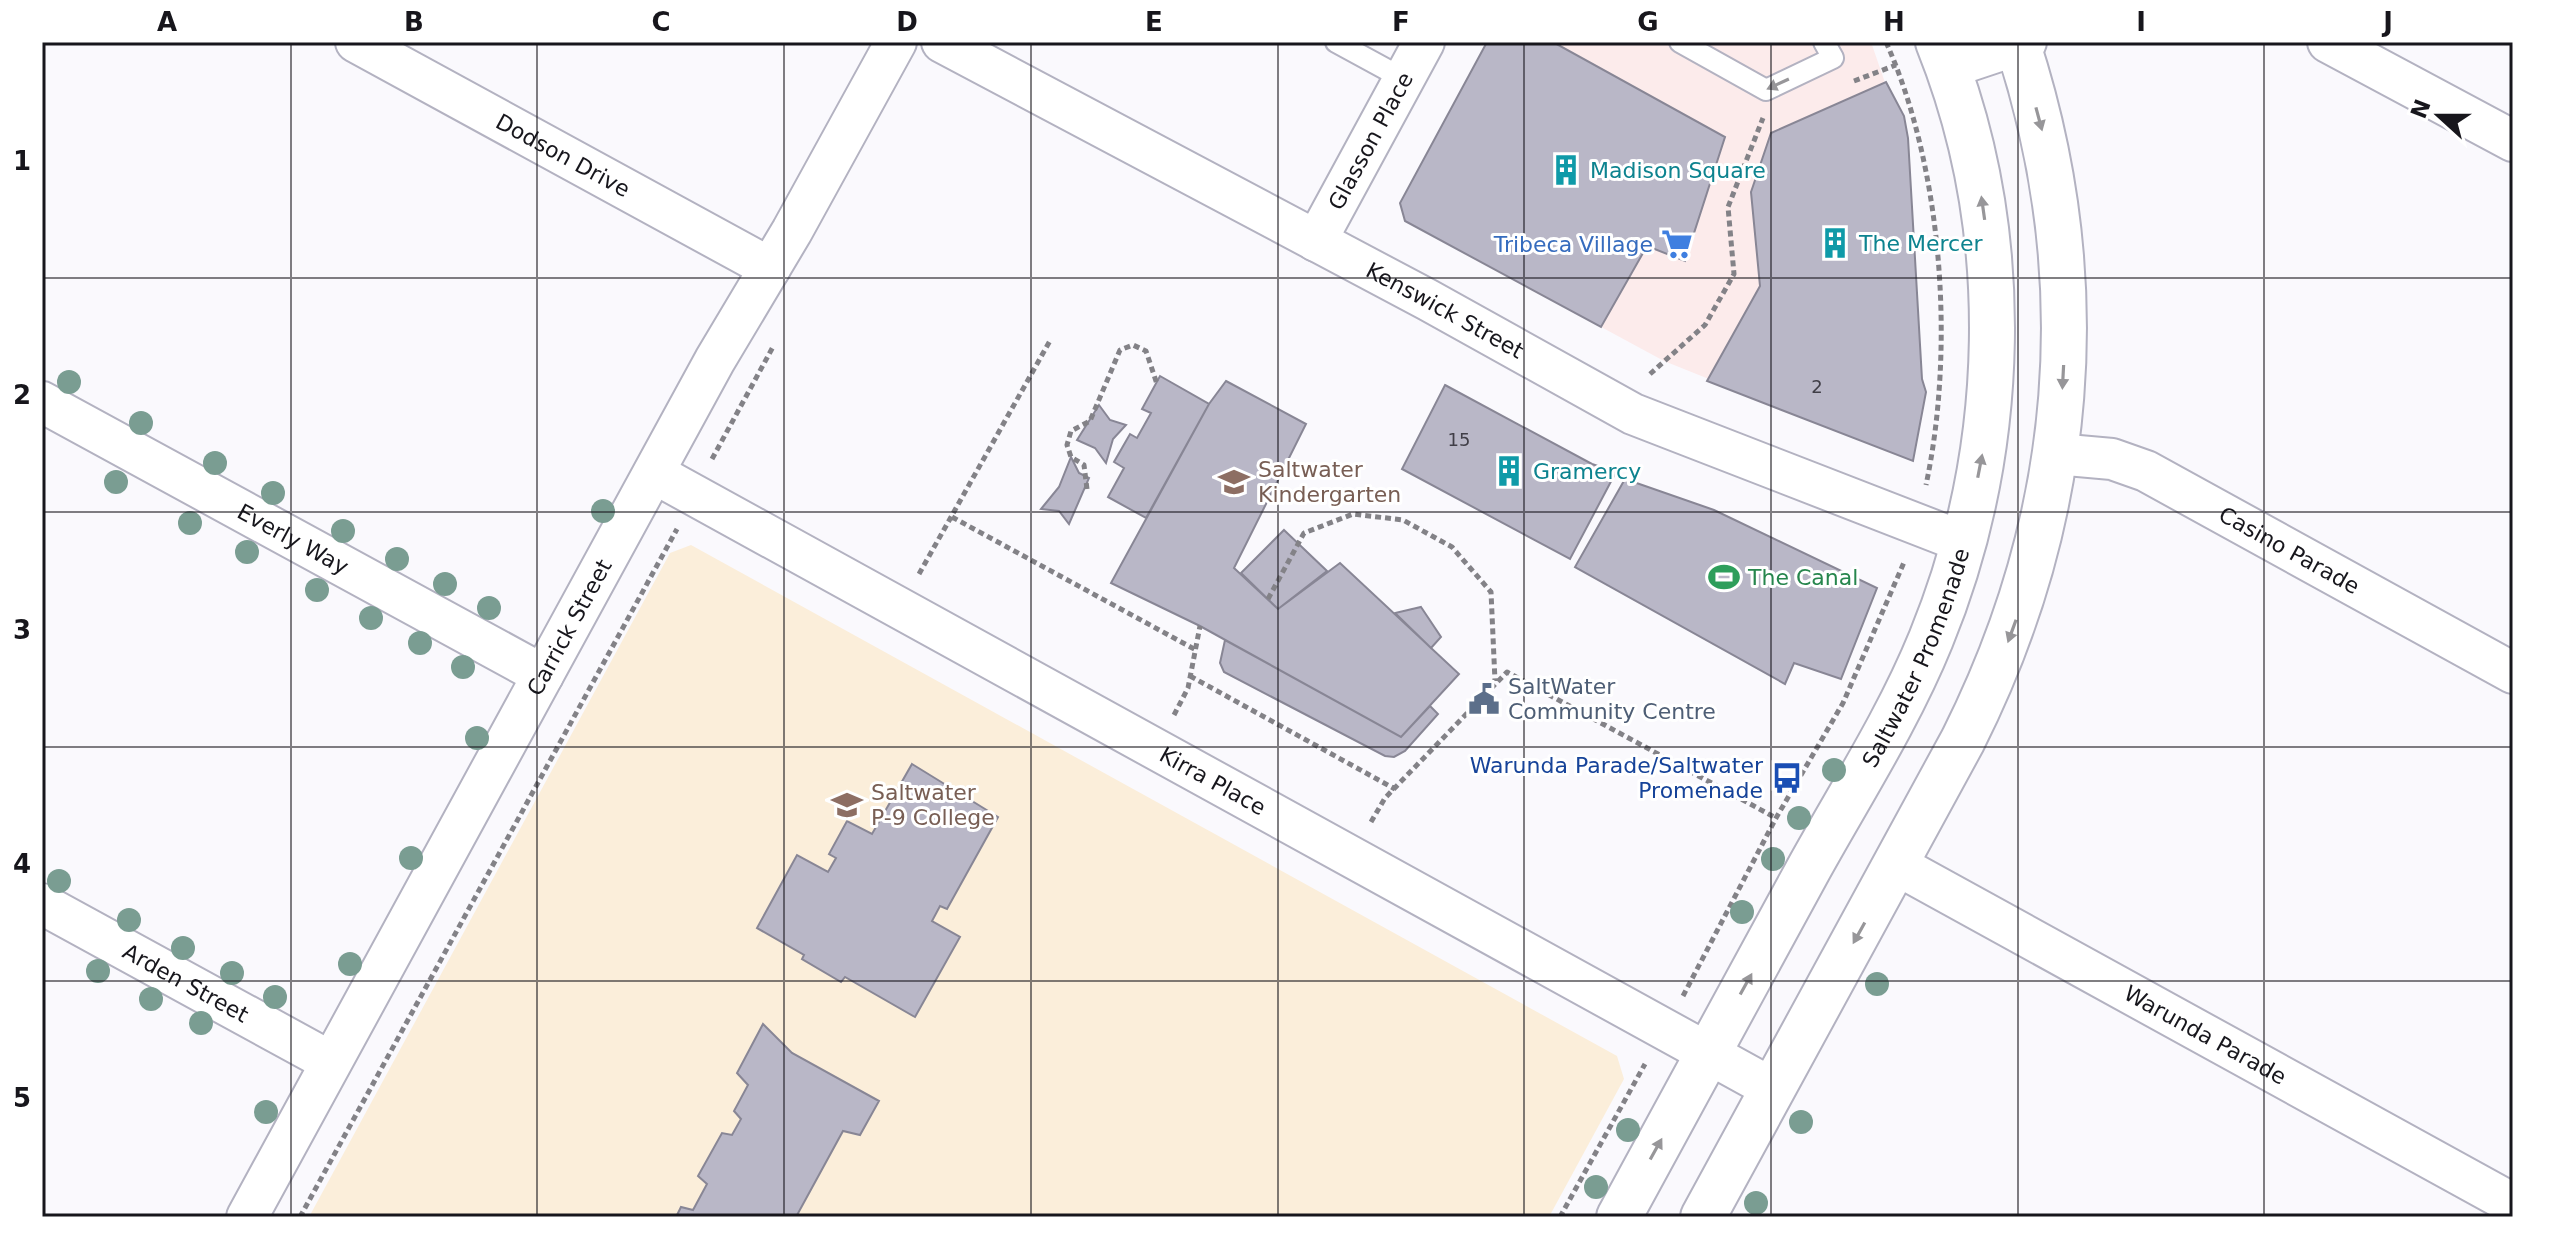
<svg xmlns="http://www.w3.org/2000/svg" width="2555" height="1259" viewBox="0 0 2555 1259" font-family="'DejaVu Sans',sans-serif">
	<rect width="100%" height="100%" fill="#faf9fd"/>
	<path fill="#fcebeb" d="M1487,42H1871L1892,103L1908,138L1911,173L1904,174L1908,391L1913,461L1664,361L1405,221L1400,203Z"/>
	<path fill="#fbeeda" d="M691,545L1617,1056L1624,1079L1549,1217H309L670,553Z"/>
	<path fill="#b9b7c7" stroke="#888695" stroke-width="2" d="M1487,42H1553L1725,137L1685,261L1647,246L1601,327L1405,221L1400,203Z
		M1886,82L1904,116L1908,138L1922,379L1926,392L1913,461L1707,381L1760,286L1751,192L1771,133Z
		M1160,376L1209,404L1146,518L1108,497L1124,468L1114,462L1130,434L1137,438L1151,413L1142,409Z
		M1226,381L1306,424L1234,568L1278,609L1340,563L1459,674L1401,737L1200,626L1111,583L1209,404Z
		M1445,385L1592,464L1616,472L1570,559L1402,469Z
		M1099,405L1110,420L1126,425L1113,439L1106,463L1095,448L1077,440Z
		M1071,457L1079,473L1089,478L1069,524L1059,511L1041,509L1059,487Z
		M1625,479L1714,510L1877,588L1841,679L1794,663L1785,684L1575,567Z
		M1284,530L1327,571L1278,609L1241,573Z
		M1421,607L1441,637L1431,648L1395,613Z
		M1225,640L1401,737L1430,706L1438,714L1405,751L1394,757L1385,756L1224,672L1220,663Z
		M912,764L998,817L947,909L940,906L932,921L960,937L915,1017L845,977L841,982L802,959L804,955L757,928L797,855L828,872L836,858L829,854L847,821L872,834Z
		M763,1024L792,1053L879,1101L860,1135L843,1131L796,1217H676L681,1207L693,1210L707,1184L698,1176L722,1133L732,1135L741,1119L734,1111L748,1085L737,1073Z"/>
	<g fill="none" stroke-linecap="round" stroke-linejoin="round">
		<defs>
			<path id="lane" d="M1336,42L1404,79
				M1680,42L1766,90L1833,58L1824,42"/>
			<g id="street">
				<path id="s1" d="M356,42L770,268"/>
				<path id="s2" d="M942,42L1428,300L1633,414L1963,542"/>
				<path d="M2328,42L2513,141"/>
				<path d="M1948,68L2026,42"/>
				<path id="s3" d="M1316,241L1424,42"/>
				<path id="s4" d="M42,402L543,675"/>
				<path id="s5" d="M2056,454L2112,459L2146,471L2513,673"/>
				<path id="s6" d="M654,473L1773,1089"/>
				<path id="s7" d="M1897,865L2513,1204"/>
				<path id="s8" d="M42,904L331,1062"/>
				<path id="s9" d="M247,1217L715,360L792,231L896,42"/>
			</g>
			<g id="secondary">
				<path id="s10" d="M1619,1217C1682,1101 1745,986 1808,870C1850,794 1898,720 1931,639C2008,451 2014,231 1938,42"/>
				<path d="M1703,1217L1963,740C2075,517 2095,280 2017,42"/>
			</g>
		</defs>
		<use href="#lane" stroke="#b3b2c1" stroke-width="24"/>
		<use href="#street" stroke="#b3b2c1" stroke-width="44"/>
		<use href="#secondary" stroke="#b3b2c1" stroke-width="48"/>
		<path stroke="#838287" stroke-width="5" stroke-dasharray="6 4" stroke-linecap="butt" d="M1886,42C1943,169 1955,349 1926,485
			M1854,81L1896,65
			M1650,374L1705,325L1734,274L1728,207L1763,118
			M712,459L774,345
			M1087,489L1084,465L1071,457L1067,445L1071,431L1090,421L1120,350L1133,345L1146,351L1157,384
			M952,517L1196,650
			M919,574L1051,339
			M1268,599L1304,533L1353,514L1403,520L1452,547L1491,592L1495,681
			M1190,676L1395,789
			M1174,715L1188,688L1200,626
			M1371,822L1385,798L1507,672L1776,818
			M1683,996L1776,818L1843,703L1905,560
			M300,1217L677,529
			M1560,1217L1645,1064"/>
		<use href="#lane" stroke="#fff" stroke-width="20"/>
		<use href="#street" stroke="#fff" stroke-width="40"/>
		<use href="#secondary" stroke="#fff" stroke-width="44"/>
	</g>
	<g fill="#7a9d92">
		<circle cx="69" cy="382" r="12"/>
		<circle cx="141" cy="423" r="12"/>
		<circle cx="215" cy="463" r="12"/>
		<circle cx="116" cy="482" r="12"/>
		<circle cx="273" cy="493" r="12"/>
		<circle cx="603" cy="511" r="12"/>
		<circle cx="190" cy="523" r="12"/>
		<circle cx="343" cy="531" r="12"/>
		<circle cx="247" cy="552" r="12"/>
		<circle cx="397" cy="559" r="12"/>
		<circle cx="445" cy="584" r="12"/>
		<circle cx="317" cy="590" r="12"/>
		<circle cx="489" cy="608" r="12"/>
		<circle cx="371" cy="618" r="12"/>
		<circle cx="420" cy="643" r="12"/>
		<circle cx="463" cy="667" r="12"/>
		<circle cx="477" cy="738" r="12"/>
		<circle cx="1834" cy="770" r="12"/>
		<circle cx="1799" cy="818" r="12"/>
		<circle cx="411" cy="858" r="12"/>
		<circle cx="1773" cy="859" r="12"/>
		<circle cx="59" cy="881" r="12"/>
		<circle cx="1742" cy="912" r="12"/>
		<circle cx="129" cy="920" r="12"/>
		<circle cx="183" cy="948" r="12"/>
		<circle cx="350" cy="964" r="12"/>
		<circle cx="98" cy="971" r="12"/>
		<circle cx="232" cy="973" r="12"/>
		<circle cx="1877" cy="984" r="12"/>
		<circle cx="275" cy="997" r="12"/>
		<circle cx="151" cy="999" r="12"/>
		<circle cx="201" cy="1023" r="12"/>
		<circle cx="266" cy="1112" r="12"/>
		<circle cx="1801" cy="1122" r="12"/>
		<circle cx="1628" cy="1130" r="12"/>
		<circle cx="1596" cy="1187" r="12"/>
		<circle cx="1756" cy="1203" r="12"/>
	</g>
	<defs><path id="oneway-solid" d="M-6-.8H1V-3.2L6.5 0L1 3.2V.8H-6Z" transform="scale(2)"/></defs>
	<g fill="#979699">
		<use href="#oneway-solid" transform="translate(1778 84) rotate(155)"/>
		<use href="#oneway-solid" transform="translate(2039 119) rotate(75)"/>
		<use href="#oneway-solid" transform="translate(1983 208) rotate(-98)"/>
		<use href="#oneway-solid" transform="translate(2063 377) rotate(93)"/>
		<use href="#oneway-solid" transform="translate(1980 466) rotate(-79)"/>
		<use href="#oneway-solid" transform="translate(2012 631) rotate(110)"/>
		<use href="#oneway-solid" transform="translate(1859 933) rotate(119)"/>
		<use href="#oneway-solid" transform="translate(1746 984) rotate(-61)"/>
		<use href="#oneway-solid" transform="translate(1656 1149) rotate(-61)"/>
	</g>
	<path fill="none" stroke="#17161c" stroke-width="2" stroke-opacity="0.55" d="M291,42V1217M537,42V1217M784,42V1217M1031,42V1217M1278,42V1217M1524,42V1217M1771,42V1217M2018,42V1217M2264,42V1217M42,278H2513M42,512H2513M42,747H2513M42,981H2513"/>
	<defs>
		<symbol id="building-bare" viewBox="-9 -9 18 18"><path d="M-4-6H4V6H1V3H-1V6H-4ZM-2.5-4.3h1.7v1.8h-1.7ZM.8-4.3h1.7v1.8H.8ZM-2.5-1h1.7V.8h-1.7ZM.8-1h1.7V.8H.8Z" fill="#0f9aa8" stroke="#fff" stroke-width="2.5" paint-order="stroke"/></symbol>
		<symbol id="supermarket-bare" viewBox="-9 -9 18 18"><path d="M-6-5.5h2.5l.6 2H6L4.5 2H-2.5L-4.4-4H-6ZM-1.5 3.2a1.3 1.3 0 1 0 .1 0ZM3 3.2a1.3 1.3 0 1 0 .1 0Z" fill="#3f7fe0" stroke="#fff" stroke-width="2.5" paint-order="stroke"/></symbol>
		<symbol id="school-bare" viewBox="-9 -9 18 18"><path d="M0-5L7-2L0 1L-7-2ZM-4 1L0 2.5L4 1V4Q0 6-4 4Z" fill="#8d6e63" stroke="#fff" stroke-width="2.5" paint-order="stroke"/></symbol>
		<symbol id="stadium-bare" viewBox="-9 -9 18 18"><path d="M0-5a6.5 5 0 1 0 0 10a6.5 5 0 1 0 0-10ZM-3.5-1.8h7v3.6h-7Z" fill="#2e9e5b" stroke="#fff" stroke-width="2.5" paint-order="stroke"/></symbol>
		<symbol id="civic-bare" viewBox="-9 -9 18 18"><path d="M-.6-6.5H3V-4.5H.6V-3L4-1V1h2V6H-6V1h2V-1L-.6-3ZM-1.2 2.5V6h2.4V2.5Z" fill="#5c6f8a" stroke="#fff" stroke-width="2.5" paint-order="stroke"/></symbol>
		<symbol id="bus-bare" viewBox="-9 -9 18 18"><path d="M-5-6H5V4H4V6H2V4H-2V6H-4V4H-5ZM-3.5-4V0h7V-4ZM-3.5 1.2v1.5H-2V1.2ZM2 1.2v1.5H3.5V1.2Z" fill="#1a4fb4" stroke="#fff" stroke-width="2.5" paint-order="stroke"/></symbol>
	</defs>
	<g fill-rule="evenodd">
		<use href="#building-bare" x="1544" y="148" width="44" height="44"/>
		<use href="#building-bare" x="1813" y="221" width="44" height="44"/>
		<use href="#supermarket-bare" x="1655" y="222" width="44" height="44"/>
		<use href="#building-bare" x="1487" y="449" width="44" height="44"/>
		<use href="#school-bare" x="1212" y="460" width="44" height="44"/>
		<use href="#stadium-bare" x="1702" y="555" width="44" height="44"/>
		<use href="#civic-bare" x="1462" y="677" width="44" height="44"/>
		<use href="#bus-bare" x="1765" y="756" width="44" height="44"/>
		<use href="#school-bare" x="825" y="783" width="44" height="44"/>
	</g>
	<g text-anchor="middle" stroke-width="6" stroke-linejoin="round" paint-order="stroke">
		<g font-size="18" fill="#403e47">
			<text x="1817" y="393">2</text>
			<text x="1459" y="446">15</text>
		</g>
		<g font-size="22" fill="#17161c" stroke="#fff">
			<text dy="8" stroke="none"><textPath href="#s3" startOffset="114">Glasson Place</textPath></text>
			<text dy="8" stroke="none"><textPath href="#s1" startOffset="236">Dodson Drive</textPath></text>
			<text dy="8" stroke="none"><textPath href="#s2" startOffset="570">Kenswick Street</textPath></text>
			<text dy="8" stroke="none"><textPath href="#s4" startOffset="286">Everly Way</textPath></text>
			<text dy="8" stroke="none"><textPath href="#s5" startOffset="256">Casino Parade</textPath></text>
			<text dy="8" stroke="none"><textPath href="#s9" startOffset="672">Carrick Street</textPath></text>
			<text dy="8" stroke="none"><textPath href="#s10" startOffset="634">Saltwater Promenade</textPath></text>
			<text dy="8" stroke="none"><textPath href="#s6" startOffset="638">Kirra Place</textPath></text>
			<text dy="8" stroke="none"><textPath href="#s8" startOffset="164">Arden Street</textPath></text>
			<text dy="8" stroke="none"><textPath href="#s7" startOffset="352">Warunda Parade</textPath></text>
		</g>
		<g font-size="22" fill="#0d838f" stroke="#fff" text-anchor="start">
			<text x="1590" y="178">Madison Square</text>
			<text x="1859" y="251">The Mercer</text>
			<text x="1533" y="479">Gramercy</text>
		</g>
		<g font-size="22" fill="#366cbe" stroke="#fff" text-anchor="end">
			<text x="1653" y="252">Tribeca Village</text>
		</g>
		<g font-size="22" fill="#785e54" stroke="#fff" text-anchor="start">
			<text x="1258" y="477">Saltwater<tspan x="1258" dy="25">Kindergarten</tspan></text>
			<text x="871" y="800">Saltwater<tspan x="871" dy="25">P-9 College</tspan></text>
		</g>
		<g font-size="22" fill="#27864d" stroke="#fff" text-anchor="start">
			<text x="1748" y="585">The Canal</text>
		</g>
		<g font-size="22" fill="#4e5e75" stroke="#fff" text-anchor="start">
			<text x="1508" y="694">SaltWater<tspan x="1508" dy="25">Community Centre</tspan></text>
		</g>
		<g font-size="22" fill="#164399" stroke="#fff" text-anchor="end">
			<text x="1763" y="773">Warunda Parade/Saltwater<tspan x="1763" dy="25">Promenade</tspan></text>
		</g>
	</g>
	<rect width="2555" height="1259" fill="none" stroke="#ffffff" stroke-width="88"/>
	<g transform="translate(2439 116) rotate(291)" stroke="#ffffff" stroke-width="6" paint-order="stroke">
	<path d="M0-6L14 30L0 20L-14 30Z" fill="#17161c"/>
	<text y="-12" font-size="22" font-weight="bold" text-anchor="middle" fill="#17161c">N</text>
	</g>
	<rect x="44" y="44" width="2467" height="1171" fill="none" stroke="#17161c" stroke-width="3"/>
	<g font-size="26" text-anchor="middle" font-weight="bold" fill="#17161c">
		<text x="167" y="31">A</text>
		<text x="414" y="31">B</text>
		<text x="661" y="31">C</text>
		<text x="907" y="31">D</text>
		<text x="1154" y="31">E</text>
		<text x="1401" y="31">F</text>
		<text x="1648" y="31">G</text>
		<text x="1894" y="31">H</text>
		<text x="2141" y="31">I</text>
		<text x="2388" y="31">J</text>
		<text x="22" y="170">1</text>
		<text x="22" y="404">2</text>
		<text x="22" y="639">3</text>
		<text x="22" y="873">4</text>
		<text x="22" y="1107">5</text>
	</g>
</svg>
